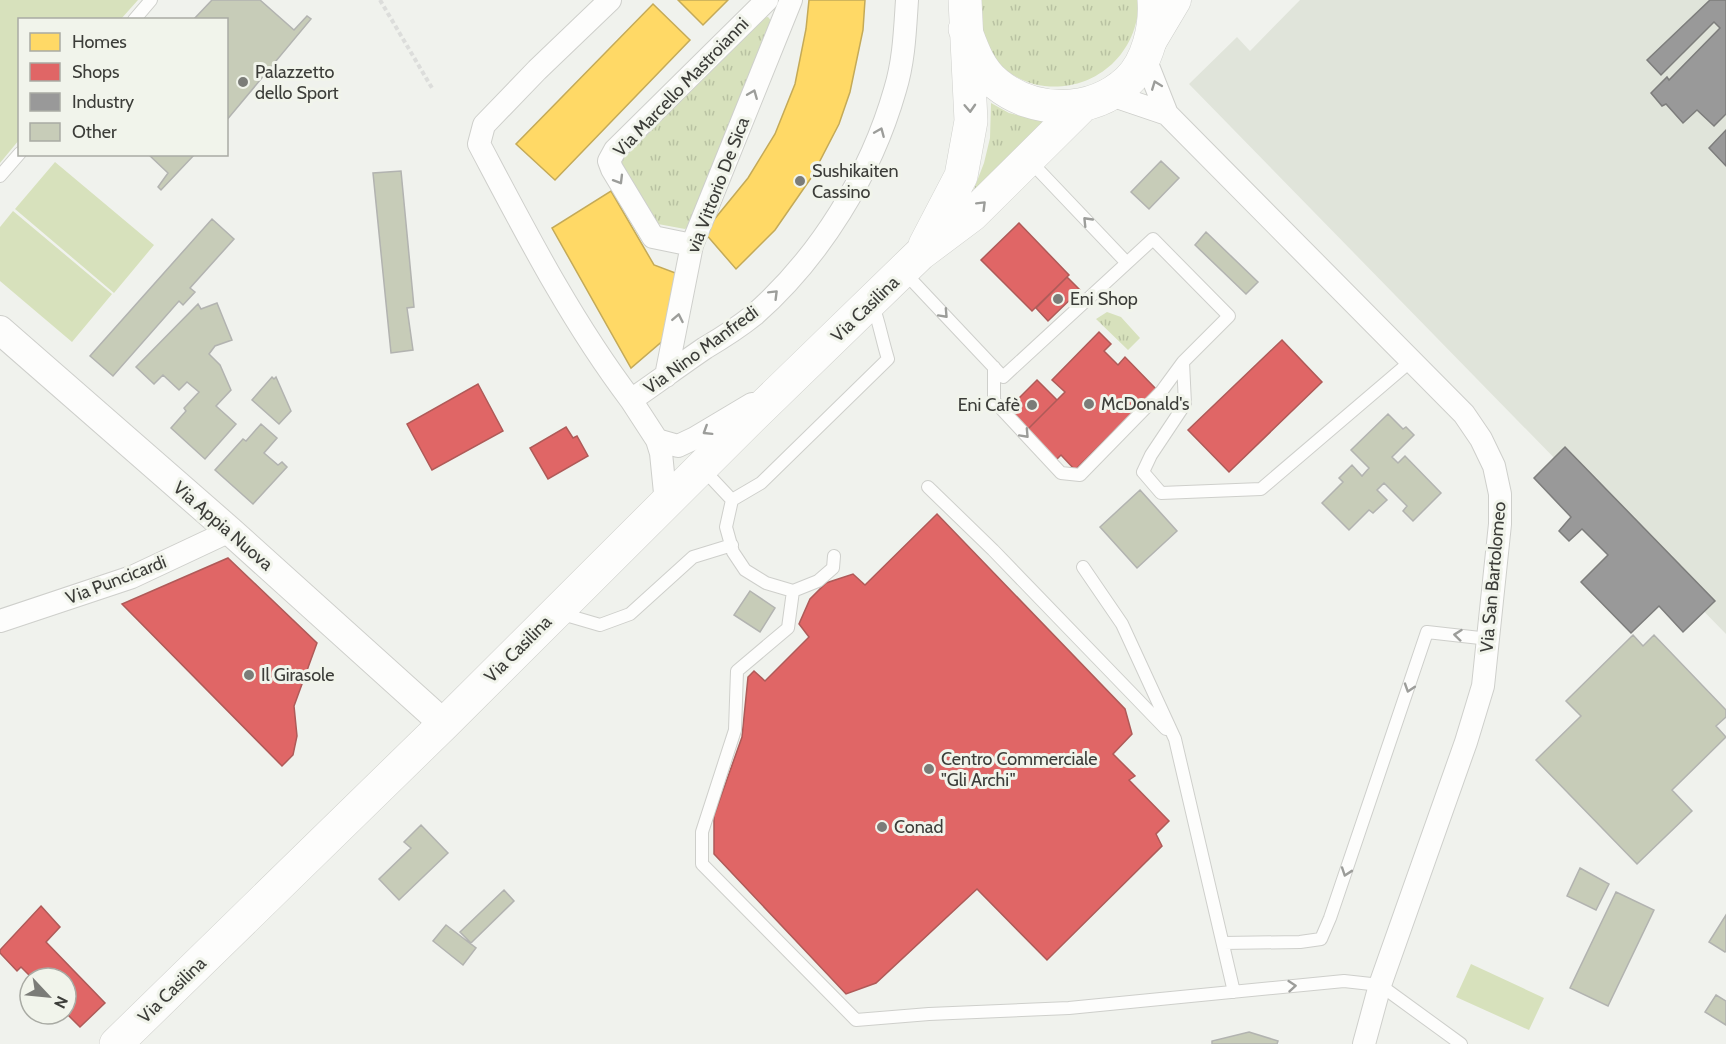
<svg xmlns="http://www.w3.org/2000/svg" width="1726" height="1044" viewBox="0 0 1726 1044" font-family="Cabin,sans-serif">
	<defs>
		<pattern id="grass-tufts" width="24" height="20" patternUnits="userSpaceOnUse" patternTransform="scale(1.5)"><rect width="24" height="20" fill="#d7e1bc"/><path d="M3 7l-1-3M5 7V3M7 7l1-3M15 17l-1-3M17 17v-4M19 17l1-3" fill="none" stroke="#b9c2a2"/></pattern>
	</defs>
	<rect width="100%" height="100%" fill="#f0f2ed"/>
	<path fill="#e0e4da" d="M1300,0H1726V634L1189,84L1237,37L1250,51Z"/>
	<path fill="url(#grass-tufts)" d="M975,0H1139C1137,99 1006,120 978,27C975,19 976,9 975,0Z
		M768,17L774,24L695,222L685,229L658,224L621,163V154L756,19Z
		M991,103L1009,113L1045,122L972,194L984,163L990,138Z
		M1107,312L1121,317L1140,338L1128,350L1096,319Z"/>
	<path fill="#d7e1bc" d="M0,0H138L121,19L20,20L19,140L0,163Z
		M55,162L154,245L114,293L15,209Z
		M13,211L112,294L72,342L0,281V227Z
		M1471,964L1544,998L1529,1030L1456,997Z"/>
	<path fill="#ffd966" stroke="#c4aa58" stroke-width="1.5" d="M678,0H728L703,25Z
		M809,0H865L863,30L850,92L839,124L811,178L775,230L736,269L704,232L748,178L775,134L795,84L806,29Z
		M653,4L690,40L555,180L516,144Z
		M611,191L654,265L678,274L666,338L631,368L552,228Z"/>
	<path fill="#e06666" stroke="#af5a58" stroke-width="1.5" d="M1019,223L1069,275L1032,311L981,260Z
		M1067,277L1080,290L1048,321L1036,308Z
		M1099,332L1111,344L1104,351L1118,365L1125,357L1156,389L1075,470L1061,455L1054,462L1025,432L1065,392L1052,380Z
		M1282,340L1322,382L1229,472L1188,430Z
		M1037,380L1057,400L1027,430L1007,410Z
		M478,384L503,431L432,470L407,424Z
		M566,427L573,438L577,436L588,456L548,479L530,448Z
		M937,514L1125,709L1132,734L1113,754L1135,776L1129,780L1169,821L1156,834L1162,846L1047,960L977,889L876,983L846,994L714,854V816L742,737L748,677L754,671L765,681L809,637L799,624L810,599L826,583L853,574L865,585Z
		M228,558L317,643L294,706L297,736L293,755L282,766L122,604Z
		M41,906L60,927L46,942L105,1003L80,1027L66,1013V978H32L21,967L17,971L0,953V950Z"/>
	<path fill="#999" stroke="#7d7d7c" stroke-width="1.5" d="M1710,0H1726V114L1714,126L1697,110L1683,123L1666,104L1662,106L1651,93L1667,77L1669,80L1720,28L1714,22L1661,75L1647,60Z
		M1726,130V166L1709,148Z
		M1565,447L1715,601L1683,632L1659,606L1631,633L1581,582L1608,555L1582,529L1569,541L1559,531L1571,517L1534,478Z"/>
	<path fill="#c7ccb8" stroke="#b2b3b0" stroke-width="1.5" d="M212,0H260L294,30L307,16L311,19L226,121V20H193Z
		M148,154H195L161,190L158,187L168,173Z
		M1161,161L1179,178L1149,209L1131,192Z
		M401,171L414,307L407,308L413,350L391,353L373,173Z
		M212,219L234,239L190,288L195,292L183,305L179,301L113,376L90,356Z
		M1206,232L1258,282L1246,294L1195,245Z
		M217,303L232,340L215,346L209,354L220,365L231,390L216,406L236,424L205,459L171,428L186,411L184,408L199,392L187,382L179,390L163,375L154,384L136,367L198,304L201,309Z
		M272,377L274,379L276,377L291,411L279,424L252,400Z
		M1388,414L1403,429L1406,427L1414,435L1392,457L1398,463L1405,456L1441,493L1413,521L1403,511L1407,506L1384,483L1377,490L1387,500L1373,513L1369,510L1349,530L1322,503L1343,482L1339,478L1352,465L1362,476L1369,468L1351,450Z
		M261,424L277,438L264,453L278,465L282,462L287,467L253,504L215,470L243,439L246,441Z
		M1140,490L1177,531L1137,568L1100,527Z
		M750,591L775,608L760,632L734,615Z
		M1633,635L1643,646L1654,635L1726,710V717L1716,726L1726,737L1672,790L1692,811L1637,864L1536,760L1581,716L1566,701Z
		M421,825L448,853L399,900L379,879L411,848L404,842Z
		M1580,868L1609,884L1596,910L1567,896Z
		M504,890L514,901L471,943L460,932Z
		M1616,892L1654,910L1608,1006L1570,988Z
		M1726,915V951L1725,952L1709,942Z
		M446,925L476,948L463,965L433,941Z
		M1716,995L1726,1001V1025L1705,1012Z
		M1249,1032L1278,1041L1277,1044H1212V1041Z"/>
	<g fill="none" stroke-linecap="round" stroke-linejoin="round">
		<defs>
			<path id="service" d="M134,20L151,0
				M1029,160L1127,263
				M0,176L20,153
				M904,272L1003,377L1153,239L1229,316L1183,362L1185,404L1151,455L1143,472L1161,493L1261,489L1411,361
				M994,367V401L1061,473L1080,475L1161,392L1183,362
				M702,468L732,500L726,527L733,552L745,570L766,583L793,591L818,581L833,568L834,556
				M928,487L993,550L1166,729
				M732,500L761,483L888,359C882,340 879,321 872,303
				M1083,567L1122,624L1175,739L1234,992
				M793,591L788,628L737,671L735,730L702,832V864L856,1020L929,1014L1069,1008L1344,981L1380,985L1461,1044
				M559,613L600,625L630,614L693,557L732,545
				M1223,943L1300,942L1321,939L1330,918L1427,632L1489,639"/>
			<path id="minor" d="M610,0L537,70L484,125L479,144C525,231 571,321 631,400
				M1144,56L1167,114L1464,414L1481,439L1494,466L1500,494V524L1483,686L1466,742L1380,985L1364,1044
				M1108,94L1167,114
				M692,245L653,237L612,169L609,161L615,150L767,0
				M666,376L692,245L791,0
				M657,440L678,446L695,438L752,404
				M666,503L661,453L657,440L631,400C656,383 680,365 705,348C722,338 739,327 754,315C820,257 871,174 895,90C904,61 905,30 907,0
				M0,621L132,577L230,531"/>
			<path id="tertiary" d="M0,330L230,531L444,724"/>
			<path id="secondary" d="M1150,42L1175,0"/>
			<path id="primary" d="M965,29C972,48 979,70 997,84C1034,114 1091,115 1128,81C1148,62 1156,27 1154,0
				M925,245L961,176L971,121L965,0
				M116,1044L444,724L751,418L920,254L972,215L1083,105"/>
		</defs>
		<use href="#service" stroke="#cecfcb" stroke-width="14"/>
		<use href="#minor" stroke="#cecfcb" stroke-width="24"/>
		<use href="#tertiary" stroke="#cecfcb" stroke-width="30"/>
		<use href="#secondary" stroke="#cecfcb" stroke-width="33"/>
		<use href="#primary" stroke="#cecfcb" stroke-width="34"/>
		<path stroke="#dcdddb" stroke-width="4" stroke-dasharray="4.5 3" stroke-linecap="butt" d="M380,0L432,88"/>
		<use href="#service" stroke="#fdfdfc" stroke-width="12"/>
		<use href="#minor" stroke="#fdfdfc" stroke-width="22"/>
		<use href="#tertiary" stroke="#fdfdfc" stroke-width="28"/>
		<use href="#secondary" stroke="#fdfdfc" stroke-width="32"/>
		<use href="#primary" stroke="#fdfdfc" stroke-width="33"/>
	</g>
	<defs><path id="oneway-chevron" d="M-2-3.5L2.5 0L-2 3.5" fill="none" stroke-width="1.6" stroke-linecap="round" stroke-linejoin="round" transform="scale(1.5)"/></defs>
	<g stroke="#9c9d9a">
		<use href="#oneway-chevron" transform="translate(1156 85) rotate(-111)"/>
		<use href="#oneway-chevron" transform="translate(753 94) rotate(-68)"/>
		<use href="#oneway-chevron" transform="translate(970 108) rotate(87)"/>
		<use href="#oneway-chevron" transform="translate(880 132) rotate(-67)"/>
		<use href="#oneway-chevron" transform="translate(619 180) rotate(59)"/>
		<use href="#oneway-chevron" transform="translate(982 205) rotate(-45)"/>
		<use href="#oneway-chevron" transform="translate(1087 221) rotate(-134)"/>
		<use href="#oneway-chevron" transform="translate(774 294) rotate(-45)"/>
		<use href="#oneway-chevron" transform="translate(944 314) rotate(47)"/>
		<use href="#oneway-chevron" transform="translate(678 318) rotate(-79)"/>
		<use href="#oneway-chevron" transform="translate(707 431) rotate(148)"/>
		<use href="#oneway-chevron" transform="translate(1025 434) rotate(47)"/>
		<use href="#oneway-chevron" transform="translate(1458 635) rotate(-174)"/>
		<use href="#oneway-chevron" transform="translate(1409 688) rotate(108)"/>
		<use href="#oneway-chevron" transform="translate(1346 872) rotate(109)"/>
		<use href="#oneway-chevron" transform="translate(1292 986) rotate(-5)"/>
	</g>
	<g fill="#7b7c78" stroke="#f1f4eb" stroke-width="2">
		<circle cx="243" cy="82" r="6"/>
		<circle cx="800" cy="181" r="6"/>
		<circle cx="1058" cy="299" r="6"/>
		<circle cx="1089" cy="404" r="6"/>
		<circle cx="1032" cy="405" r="6"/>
		<circle cx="249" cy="675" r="6"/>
		<circle cx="929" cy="769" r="6"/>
		<circle cx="882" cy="827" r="6"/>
	</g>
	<g text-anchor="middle" stroke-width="6" stroke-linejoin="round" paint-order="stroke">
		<g font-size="18" fill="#3c3d39" stroke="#f1f4eb" text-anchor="start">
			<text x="255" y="78">Palazzetto<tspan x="255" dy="21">dello Sport</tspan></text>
			<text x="812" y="177">Sushikaiten<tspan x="812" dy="21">Cassino</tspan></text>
			<text x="1070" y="305">Eni Shop</text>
			<text x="1101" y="410">McDonald's</text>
			<text x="1020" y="411" text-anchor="end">Eni Cafè</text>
			<text x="261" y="681">Il Girasole</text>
			<text x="941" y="765">Centro Commerciale<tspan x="941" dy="21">"Gli Archi"</tspan></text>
			<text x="894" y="833">Conad</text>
		</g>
		<g font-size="18" fill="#3c3d39" stroke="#f1f4eb">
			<text transform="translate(681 87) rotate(-46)" y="6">Via Marcello Mastroianni</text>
			<text transform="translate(718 185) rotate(-69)" y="6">via Vittorio De Sica</text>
			<text transform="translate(865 309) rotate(-44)" y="6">Via Casilina</text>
			<text transform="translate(701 350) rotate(-36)" y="6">Via Nino Manfredi</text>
			<text transform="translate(223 526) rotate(41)" y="6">Via Appia Nuova</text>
			<text transform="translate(1493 577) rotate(-85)" y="6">Via San Bartolomeo</text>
			<text transform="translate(116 580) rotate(-21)" y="6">Via Puncicardi</text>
			<text transform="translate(518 649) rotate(-45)" y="6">Via Casilina</text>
			<text transform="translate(172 990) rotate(-44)" y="6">Via Casilina</text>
		</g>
	</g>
	<rect x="18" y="18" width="210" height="138" fill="#f1f4eb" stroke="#a9aba4" stroke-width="1.5"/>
	<rect x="30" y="33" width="30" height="18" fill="#ffd966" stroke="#a9aba4" stroke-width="1.5"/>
	<text x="72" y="48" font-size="18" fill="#3c3d39">Homes</text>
	<rect x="30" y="63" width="30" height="18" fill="#e06666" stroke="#a9aba4" stroke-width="1.5"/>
	<text x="72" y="78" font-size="18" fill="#3c3d39">Shops</text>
	<rect x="30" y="93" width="30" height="18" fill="#999999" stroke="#a9aba4" stroke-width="1.5"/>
	<text x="72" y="108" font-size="18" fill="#3c3d39">Industry</text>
	<rect x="30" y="123" width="30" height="18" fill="#c7ccb8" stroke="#a9aba4" stroke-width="1.5"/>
	<text x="72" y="138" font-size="18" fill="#3c3d39">Other</text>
	<g transform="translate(48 996) rotate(116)"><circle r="28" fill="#f1f4eb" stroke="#a9aba4" stroke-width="1.5"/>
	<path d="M0-4.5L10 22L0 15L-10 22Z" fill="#7b7c78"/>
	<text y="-9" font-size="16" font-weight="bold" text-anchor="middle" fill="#3c3d39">N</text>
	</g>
</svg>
